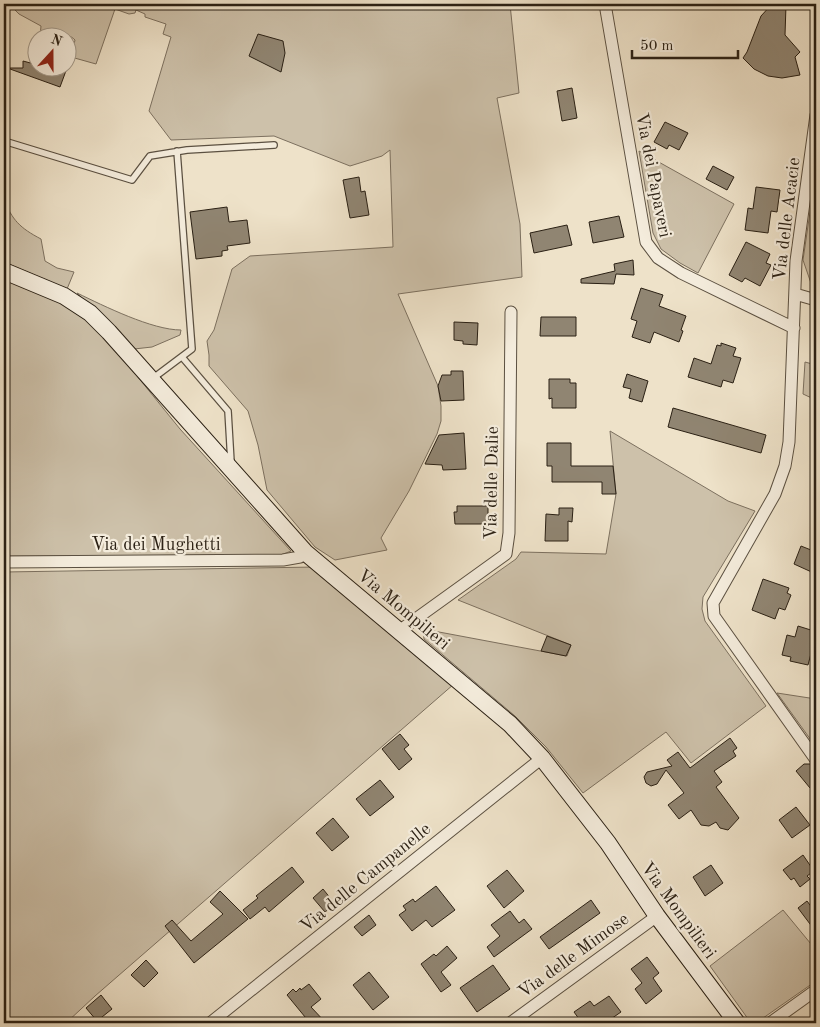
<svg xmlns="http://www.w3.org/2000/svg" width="820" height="1027" viewBox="0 0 820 1027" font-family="'Old Standard TT',serif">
	<rect width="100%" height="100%" fill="#eee2c9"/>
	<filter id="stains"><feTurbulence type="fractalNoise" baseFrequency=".004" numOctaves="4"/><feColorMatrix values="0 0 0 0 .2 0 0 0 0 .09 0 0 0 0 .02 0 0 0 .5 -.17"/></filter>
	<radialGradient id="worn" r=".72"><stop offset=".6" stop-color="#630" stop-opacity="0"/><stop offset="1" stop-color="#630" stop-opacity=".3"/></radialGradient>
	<path fill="#cdc1aa" stroke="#7c705f" d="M26,4H510L519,93L497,98L520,224L522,277L398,294L438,386L441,406V421L437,434L409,491L381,538L387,550L335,560L315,547L267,490L258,445L248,411L209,366V355L207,341L214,330L232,269L250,256L393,247L390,150L382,156L350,166L274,136L171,140L149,111L171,37L163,34L166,24L145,17V14L136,10L135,13L129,14L115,9L96,64L71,57L75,40C65,30 53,35 40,37L41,26L19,14L13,8Z
		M639,151L734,204L698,273L680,263L661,249L653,233Z
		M816,171V293L814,292L803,260Z
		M4,199C12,220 20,228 41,239L45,261L57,268L74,272L67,289L4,262Z
		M4,277L47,293L90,323L107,339L180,429L291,551L281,555L4,556Z
		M77,293C104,306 152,330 181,330L180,335L152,347L134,349Z
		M805,362L816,365V400L803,394Z
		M610,431L728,501L755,511L703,597L702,609L705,621L766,706L691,763L666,732L583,793L546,747L515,716L424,639L423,629L567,656L571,645L458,600L516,559L521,552L606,554L616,494Z
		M316,567L454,684L95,996L66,1023H4V572Z
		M777,693L816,699V747Z
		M783,910L811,944L816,940V981L756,1023H751L710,966Z"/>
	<path fill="#908572" stroke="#2a2014" d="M772,4L786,5L785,35L800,52L795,57L800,75L782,78L768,76L754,69L743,58L747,52L761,16Z
		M258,34L283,41L285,53L281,72L249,56Z
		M23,61L38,65V68H67L60,87L10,69V68H23Z
		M572,88L577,118L562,121L557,91Z
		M665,122L688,133L679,150L669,145L667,149L654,142Z
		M713,166L734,177L727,190L706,179Z
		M359,177L361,192L365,191L369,215L350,218L343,180Z
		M756,187L780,190L777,212L771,211L768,233L745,230L748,208L753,209Z
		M227,207L229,222L247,220L250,243L227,246L228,250L222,251V256L196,259L190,212Z
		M619,216L624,237L593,243L589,222Z
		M567,225L572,245L534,253L530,233Z
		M746,242L770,254L766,263L771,265L760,286L745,278L742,282L729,275Z
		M633,260L634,275L616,274L614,284L581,283V279L615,271L614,264Z
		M641,288L663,295L659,306L686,316L681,330L683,331L679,342L654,332L650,343L632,337L637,321L631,319Z
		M541,317H576V336H540Z
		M454,322L478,323L477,345L463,344V341L454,340Z
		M721,343L736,348L733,356L741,358L733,383L723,380L721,387L688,377L694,358L711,364L717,345L721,346Z
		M451,371H463L464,400L441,401L438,386L442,375H451Z
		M627,374L648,381L642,402L629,398L631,389L623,387Z
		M549,379H570V383H576V408H552V398L549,399Z
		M673,408L766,435L761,453L668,427Z
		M464,433L466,469L443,470L442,465L425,464L439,435Z
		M547,443H571V466H613L616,494H602V482H552V466H547Z
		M457,506H488V524H455L454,512H457Z
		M559,508H573L572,522L568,521V541H545L546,514L559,515Z
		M801,546L816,552V574L794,564Z
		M763,579L789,588L787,593L791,595L785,610L779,608L775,619L752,610Z
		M798,626L814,631L812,641L814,642L808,665L790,661L791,657L782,655L787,635L795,637Z
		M547,636L571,645L566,656L541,651Z
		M400,734L409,745L404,749L412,759L399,770L382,749Z
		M730,738L737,748L733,751L736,756L714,771L722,782L716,787L739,818L728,830L720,828L716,822L709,826L701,825L691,810L679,819L668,805L684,793L666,770L657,784L651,786L646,783L644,777L647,772L672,766L667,760L678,752L690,768Z
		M804,764H810L816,771V783L810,788L796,771Z
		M380,780L394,797L370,816L356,799Z
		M796,807L810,825L792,838L779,820Z
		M333,818L349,837L332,851L316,833Z
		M803,855L814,871L807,876L810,879L800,887L794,878L791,880L783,870Z
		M711,865L723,883L705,896L693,877Z
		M292,867L304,882L269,912L265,907L250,919L243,910L258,898L256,896Z
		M507,870L524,891L504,908L487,886Z
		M436,886L455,910L432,927L426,920L412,931L399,915L406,910L403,906L413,899L415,902Z
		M323,889L335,904L325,912L313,898Z
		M220,891L248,919L194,963L165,926L172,920L191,941L223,914L210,902Z
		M591,900L600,913L549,949L540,937Z
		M807,901L816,913V932L798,908Z
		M510,911L519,923L524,919L532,929L494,957L487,947L500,936L491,925Z
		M369,915L376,925L362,936L354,927Z
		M447,946L457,958L441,972L451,985L441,992L421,964L434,954L436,956Z
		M647,957L659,973L653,978L662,991L646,1004L635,989L642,983L631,969Z
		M146,960L158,973L144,987L131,975Z
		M493,965L510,989L477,1012L460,988Z
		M369,972L389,997L373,1010L353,985Z
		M309,984L321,999L311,1007L326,1023H310L287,995L293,989L296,992L300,988L301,990Z
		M101,995L112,1009L97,1021L86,1008Z
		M609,996L621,1012L605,1023H603L600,1019L593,1023H582L574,1012L590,1001L594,1006Z"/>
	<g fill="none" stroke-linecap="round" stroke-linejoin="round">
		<defs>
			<path id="lane" d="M4,141L132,180L150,156L187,150L274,145
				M182,357L228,411L231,462
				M152,379L192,349L177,151"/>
			<path id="street" d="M605,4L646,242L658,258L681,273L794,328
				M816,115L796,261L789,442L785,466L775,494L713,603L714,616L816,760
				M795,294L816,300
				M4,562L283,560L300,557L306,553
				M399,631L506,554L509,533L511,312
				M210,1023L542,758
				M510,1023L657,916
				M770,1023L816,990"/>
			<path id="secondary" d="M4,271L64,296L90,313L109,332L306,553L510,724L542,758L608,843L657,916L737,1023"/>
		</defs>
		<use href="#lane" stroke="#5b5041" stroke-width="8"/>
		<use href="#street" stroke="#5b5041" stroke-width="13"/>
		<use href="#secondary" stroke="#2a2014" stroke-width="18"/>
		<use href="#lane" stroke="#f4ecdc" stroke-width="5.5"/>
		<use href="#street" stroke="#f4ecdc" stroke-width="11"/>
		<use href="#secondary" stroke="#f4ecdc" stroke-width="16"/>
	</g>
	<g text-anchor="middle" stroke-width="4.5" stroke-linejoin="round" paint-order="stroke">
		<g font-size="18" fill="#2a2014" stroke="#f4ecdc">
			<text transform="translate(654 175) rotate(79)" y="6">Via dei Papaveri</text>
			<text transform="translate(786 219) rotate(-83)" y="6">Via delle Acacie</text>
			<text transform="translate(491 483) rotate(-89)" y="6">Via delle Dalie</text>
			<text x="156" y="550">Via dei Mughetti</text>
			<text transform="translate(404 609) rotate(40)" y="6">Via Mompilieri</text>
			<text transform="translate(365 877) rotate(-39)" y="6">Via delle Campanelle</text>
			<text transform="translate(679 910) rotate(54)" y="6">Via Mompilieri</text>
			<text transform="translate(573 955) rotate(-36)" y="6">Via delle Mimose</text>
		</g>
	</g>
	<rect width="820" height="1027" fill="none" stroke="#eee2c9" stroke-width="20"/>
	<rect x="5" y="5" width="810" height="1017" fill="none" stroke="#2a2014" stroke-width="2.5"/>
	<rect x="10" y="10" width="800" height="1007" fill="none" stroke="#2a2014"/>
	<g transform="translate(52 52) rotate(21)"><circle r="24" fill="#f4ecdc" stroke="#a39a8c"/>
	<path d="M0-4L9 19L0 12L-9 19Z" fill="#8f2418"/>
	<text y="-8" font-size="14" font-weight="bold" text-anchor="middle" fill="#2a2014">N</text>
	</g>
	<path d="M632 50v8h106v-8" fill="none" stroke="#2a2014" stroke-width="2.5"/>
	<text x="640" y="50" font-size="15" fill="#2a2014" stroke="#f4ecdc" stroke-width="4" paint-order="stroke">50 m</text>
	<rect width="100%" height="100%" filter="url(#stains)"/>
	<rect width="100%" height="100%" fill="url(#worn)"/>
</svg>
